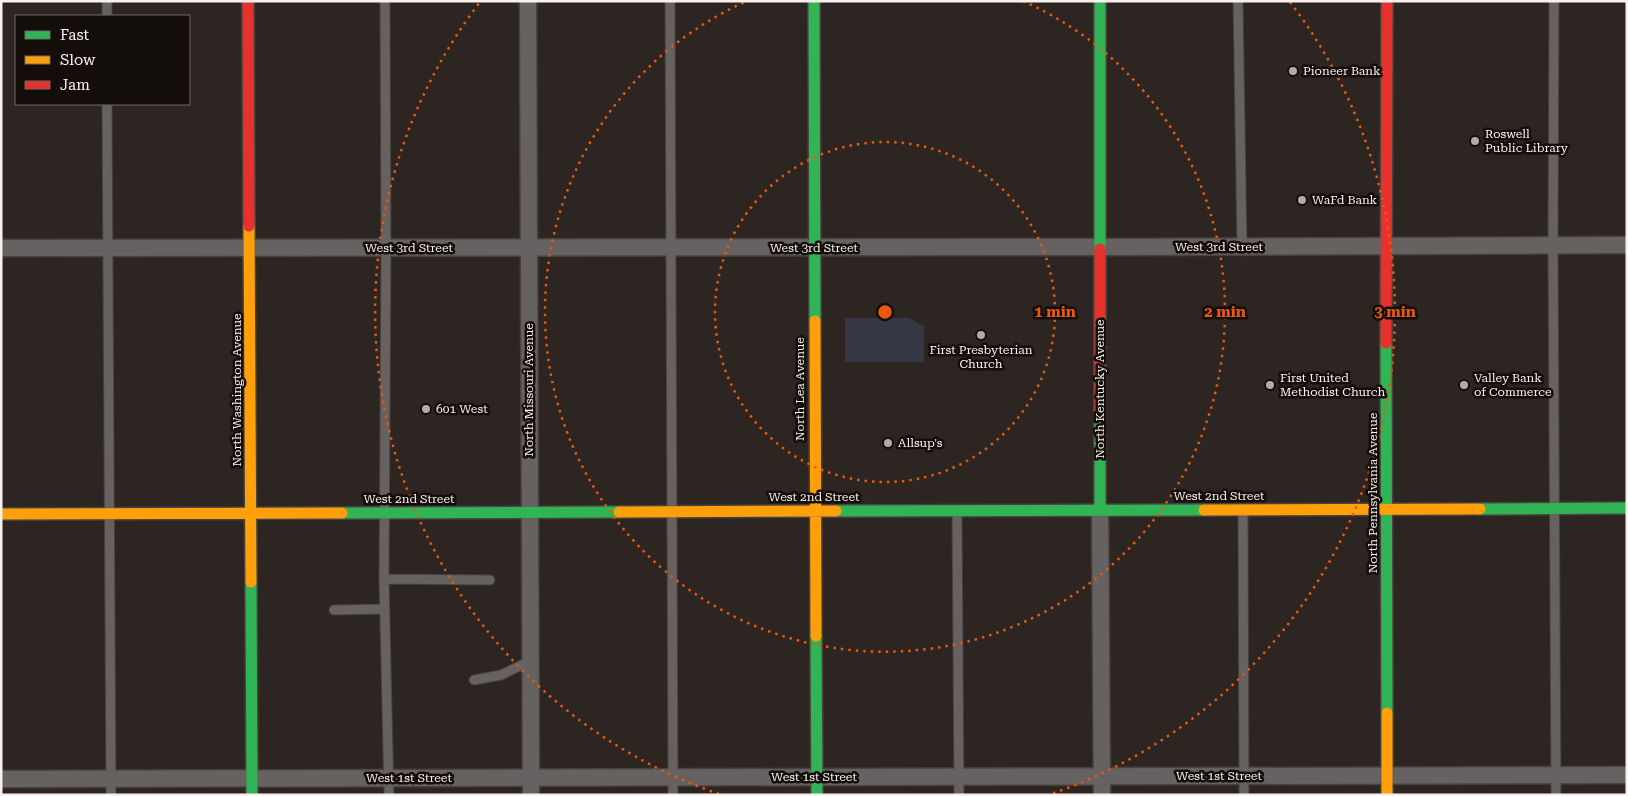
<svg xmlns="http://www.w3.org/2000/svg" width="1628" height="796" viewBox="0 0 1628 796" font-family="'Roboto Serif',serif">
	<rect width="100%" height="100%" fill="#2c2522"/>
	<path fill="#363745" d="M845,318H909L924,326V362H845Z"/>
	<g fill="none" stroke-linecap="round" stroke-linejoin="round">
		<defs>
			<path id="lane" d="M107,1V16
				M385,1L386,248L384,579L389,795
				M670,1L673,795
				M1238,1L1242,247
				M1554,1L1553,246L1556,795
				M107,104L111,795
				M957,513L959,795
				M1243,513L1244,795
				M384,579L490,580
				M334,610L385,609
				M474,680L501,675L530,661"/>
			<path id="street" d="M528,1L531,795
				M1,248L1122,247L1627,245
				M1100,509L1102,795
				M1,779L1627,775"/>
			<path id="fast" d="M814,1L815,321
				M1100,1V249
				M1386,343L1387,713
				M1100,413V509
				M1480,509L1627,508
				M836,511L1204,510
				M342,513L619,512
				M251,582L252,795
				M816,636L817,795"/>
			<path id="slow" d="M249,226L251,582
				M815,321L816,636
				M1204,510L1480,509
				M619,512L836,511
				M1,514L342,513
				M1387,713V795"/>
			<path id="jam" d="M248,1L249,226
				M1100,249V413
				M1386,343L1387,1"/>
		</defs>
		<use href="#lane" stroke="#48423f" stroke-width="11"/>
		<use href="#street" stroke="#48423f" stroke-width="19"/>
		<use href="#fast" stroke="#48423f" stroke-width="14"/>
		<use href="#slow" stroke="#48423f" stroke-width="14"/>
		<use href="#jam" stroke="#48423f" stroke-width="14"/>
		<use href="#lane" stroke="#656261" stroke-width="9"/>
		<use href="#street" stroke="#656261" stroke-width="16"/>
		<use href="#fast" stroke="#30b455" stroke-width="11"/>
		<use href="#slow" stroke="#ff9f0a" stroke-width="11"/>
		<use href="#jam" stroke="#e5322d" stroke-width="11"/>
	</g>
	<g fill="none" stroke="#e8590c" stroke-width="2.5" stroke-dasharray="2.5 5">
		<circle cx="885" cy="312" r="170"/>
		<path d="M1023 1A340 340 0 1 1 747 1"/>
		<path d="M719 794A510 510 0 0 1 480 2M1290 2A510 510 0 0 1 1051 794"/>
	</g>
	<g fill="#b3aaa5" stroke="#140e0b" stroke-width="2">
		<circle cx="1293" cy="71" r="5"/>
		<circle cx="1475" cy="141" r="5"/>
		<circle cx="1302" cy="200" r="5"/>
		<circle cx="981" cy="335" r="5"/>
		<circle cx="1270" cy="385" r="5"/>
		<circle cx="1464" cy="385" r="5"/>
		<circle cx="426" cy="409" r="5"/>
		<circle cx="888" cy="443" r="5"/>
	</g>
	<g text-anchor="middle" stroke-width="5" stroke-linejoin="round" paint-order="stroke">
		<g font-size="12" fill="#fbf1ec" stroke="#140e0b" text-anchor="start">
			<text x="1303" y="75">Pioneer Bank</text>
			<text x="1485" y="138">Roswell<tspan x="1485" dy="14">Public Library</tspan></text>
			<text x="1312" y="204">WaFd Bank</text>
			<text x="981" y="354" text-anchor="middle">First Presbyterian<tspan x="981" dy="14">Church</tspan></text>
			<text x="1280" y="382">First United<tspan x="1280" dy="14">Methodist Church</tspan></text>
			<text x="1474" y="382">Valley Bank<tspan x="1474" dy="14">of Commerce</tspan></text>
			<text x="436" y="413">601 West</text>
			<text x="898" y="447">Allsup's</text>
		</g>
		<g font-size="12" fill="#fbf1ec" stroke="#140e0b">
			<text x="1219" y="251">West 3rd Street</text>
			<text x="409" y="252">West 3rd Street</text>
			<text x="814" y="252">West 3rd Street</text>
			<text transform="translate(800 389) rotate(-90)" y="4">North Lea Avenue</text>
			<text transform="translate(1100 389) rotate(-90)" y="4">North Kentucky Avenue</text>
			<text transform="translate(237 390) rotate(-90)" y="4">North Washington Avenue</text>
			<text transform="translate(529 390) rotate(-90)" y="4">North Missouri Avenue</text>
			<text transform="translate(1373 493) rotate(-90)" y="4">North Pennsylvania Avenue</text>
			<text x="1219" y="500">West 2nd Street</text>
			<text x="814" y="501">West 2nd Street</text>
			<text x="409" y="503">West 2nd Street</text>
			<text x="1219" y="780">West 1st Street</text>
			<text x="814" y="781">West 1st Street</text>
			<text x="409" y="782">West 1st Street</text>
		</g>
	</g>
	<circle cx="885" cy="312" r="8" fill="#e8590c" stroke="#140e0b" stroke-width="2.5"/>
	<g font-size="15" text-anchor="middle" font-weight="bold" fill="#e8590c" stroke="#140e0b" stroke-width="5" stroke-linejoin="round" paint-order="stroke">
		<text x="1055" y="317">1 min</text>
		<text x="1225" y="317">2 min</text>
		<text x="1395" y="317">3 min</text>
	</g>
	<rect width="1628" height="796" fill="none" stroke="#fbf1ec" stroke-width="5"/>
	<rect x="15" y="15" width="175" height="90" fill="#140e0b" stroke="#706965"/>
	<rect x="25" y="31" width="25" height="8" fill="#30b455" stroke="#706965"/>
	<text x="60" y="40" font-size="15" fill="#fbf1ec">Fast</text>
	<rect x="25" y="56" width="25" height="8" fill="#ff9f0a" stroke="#706965"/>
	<text x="60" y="65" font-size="15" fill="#fbf1ec">Slow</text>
	<rect x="25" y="81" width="25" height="8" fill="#e5322d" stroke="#706965"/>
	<text x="60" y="90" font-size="15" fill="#fbf1ec">Jam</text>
</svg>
